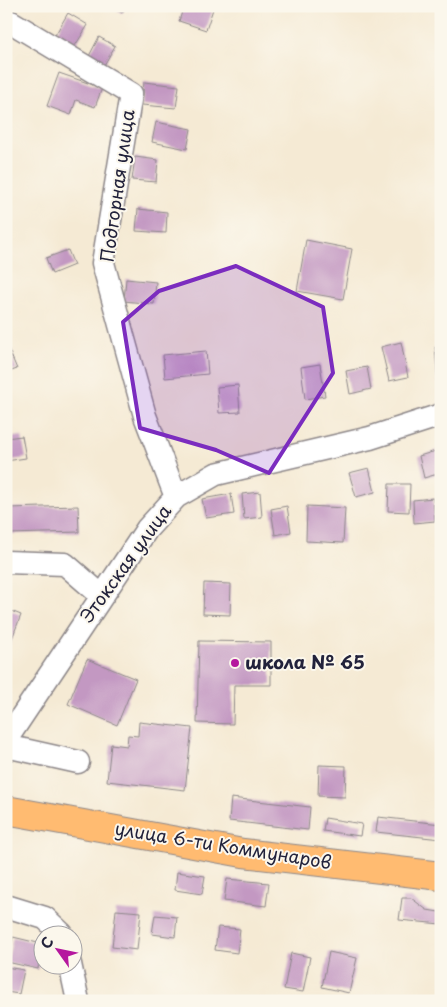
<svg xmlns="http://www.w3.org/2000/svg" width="447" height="1007" viewBox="0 0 447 1007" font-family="'Playpen Sans',sans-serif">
	<rect width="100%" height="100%" fill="#fbf7ec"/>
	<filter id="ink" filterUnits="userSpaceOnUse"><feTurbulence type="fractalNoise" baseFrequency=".02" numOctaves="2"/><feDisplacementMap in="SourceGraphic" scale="10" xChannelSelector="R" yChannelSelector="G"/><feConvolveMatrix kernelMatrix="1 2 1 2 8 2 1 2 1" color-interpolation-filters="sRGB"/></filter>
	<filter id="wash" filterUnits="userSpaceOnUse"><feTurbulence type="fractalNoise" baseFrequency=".0096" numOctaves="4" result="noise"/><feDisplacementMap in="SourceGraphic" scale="20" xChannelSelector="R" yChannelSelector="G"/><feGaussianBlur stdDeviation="1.12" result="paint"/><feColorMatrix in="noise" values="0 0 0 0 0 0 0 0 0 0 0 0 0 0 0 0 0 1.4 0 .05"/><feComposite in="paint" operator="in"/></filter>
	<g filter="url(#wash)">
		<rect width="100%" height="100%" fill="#f5ead4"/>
		<g id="blocks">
			<path fill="#c398c2" d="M110,6H126L122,13Z
				M184,6H214L206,30L179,21Z
				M68,13L88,25L73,49L54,37Z
				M99,37L115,46L103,67L88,58Z
				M59,73L102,88L95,107L76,100L71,115L47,106Z
				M144,82L179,86L176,108L142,105Z
				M156,122L191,129L187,149L152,142Z
				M135,157L158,160L156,182L132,180Z
				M138,209L167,212L166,233L136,231Z
				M306,240L352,249L343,299L297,291Z
				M68,250L74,265L52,274L46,258Z
				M126,279L156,282L154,304L124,301Z
				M401,342L408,377L389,381L381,347Z
				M435,347H441V382L438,383Z
				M8,348L17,369L6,373V349Z
				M206,351L208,374L165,378L163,355Z
				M320,364L325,396L305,399L301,367Z
				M367,367L371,389L350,394L346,371Z
				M238,385L240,412L219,413L217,387Z
				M22,436L26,458L6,461V438Z
				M439,450L441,456V473L424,478L419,456Z
				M369,468L375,492L356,497L349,473Z
				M389,484H410L409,512L388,511Z
				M260,492L262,517L244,519L242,494Z
				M231,494L234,514L206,518L202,499Z
				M433,498L435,521L414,523L413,500Z
				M78,506L79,532L9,534L8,508Z
				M287,506L291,532L275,535L271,509Z
				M307,506L345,508L343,543L306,541Z
				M204,583L231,584L230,615L203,614Z
				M6,609L21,615L6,654Z
				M199,641L271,642V685H234L233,724L197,723Z
				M87,659L136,679L117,725L68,704Z
				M139,722L192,728L185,790L107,781L111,744L127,746L128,735L138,736Z
				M319,765L346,766L345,797L318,796Z
				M231,798L310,807L308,830L229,821Z
				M378,817L441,824V839L376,832Z
				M325,818L362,824L360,836L323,831Z
				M177,872L205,876L202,894L175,890Z
				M227,879L269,883L266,906L224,901Z
				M402,898H411L427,910L439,912L441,911V924L399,920Z
				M116,910L141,912L137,950L112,947Z
				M155,915L177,917L175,937L152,934Z
				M218,927L240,929L237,953L215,950Z
				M13,937L42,944L38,969L7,962Z
				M329,952L357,958L349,993L322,987Z
				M291,953L310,957L303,992L284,989Z
				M6,967L24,970L19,994L6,992Z"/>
		</g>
	</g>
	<g filter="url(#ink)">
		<use href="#blocks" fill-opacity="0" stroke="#8c8688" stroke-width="1"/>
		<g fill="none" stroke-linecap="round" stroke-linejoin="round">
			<defs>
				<path id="minor" d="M11,22L131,94L103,263L145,416L176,497
					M6,562L65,564L102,596
					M6,740L147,529L176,497L216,474L370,438L441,415
					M6,746L78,762
					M6,906L45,918L62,934
					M70,964L78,1001"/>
				<path id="major" d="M6,810L243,853L441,876"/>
			</defs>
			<use href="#minor" stroke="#8c8688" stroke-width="25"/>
			<use href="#major" stroke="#8c8688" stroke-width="30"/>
			<use href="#minor" stroke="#fff" stroke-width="22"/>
			<use href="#major" stroke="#ffbb71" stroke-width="28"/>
		</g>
	</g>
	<path fill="#7b2cbf" fill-opacity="0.2" stroke="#7b2cbf" stroke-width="4" stroke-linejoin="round" d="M236,266L323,307L333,373L269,473L216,450L140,428L123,322L159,291Z"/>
	<circle fill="#b5179e" stroke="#fbf7ec" stroke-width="2" cx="235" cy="663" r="5"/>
	<g text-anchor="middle" stroke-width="4" stroke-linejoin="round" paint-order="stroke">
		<g font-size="18" fill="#22223b" stroke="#fbf7ec">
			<text transform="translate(118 186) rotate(-82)" y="6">Подгорная улица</text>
			<text transform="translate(126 564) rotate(-54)" y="6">Этокская улица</text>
			<text transform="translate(223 846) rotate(9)" y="6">улица 6-ти Коммунаров</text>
		</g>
		<g font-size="18" font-weight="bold" fill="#22223b" stroke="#fbf7ec" text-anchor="start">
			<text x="245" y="669">школа № 65</text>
		</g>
	</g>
	<rect width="447" height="1007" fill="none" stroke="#fbf7ec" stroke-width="25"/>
	<g transform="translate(58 950) rotate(303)"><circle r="24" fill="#fbf7ec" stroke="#a4a2a5"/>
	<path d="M0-4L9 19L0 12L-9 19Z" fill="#b5179e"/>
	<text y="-8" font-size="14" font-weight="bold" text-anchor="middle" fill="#22223b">С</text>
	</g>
</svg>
